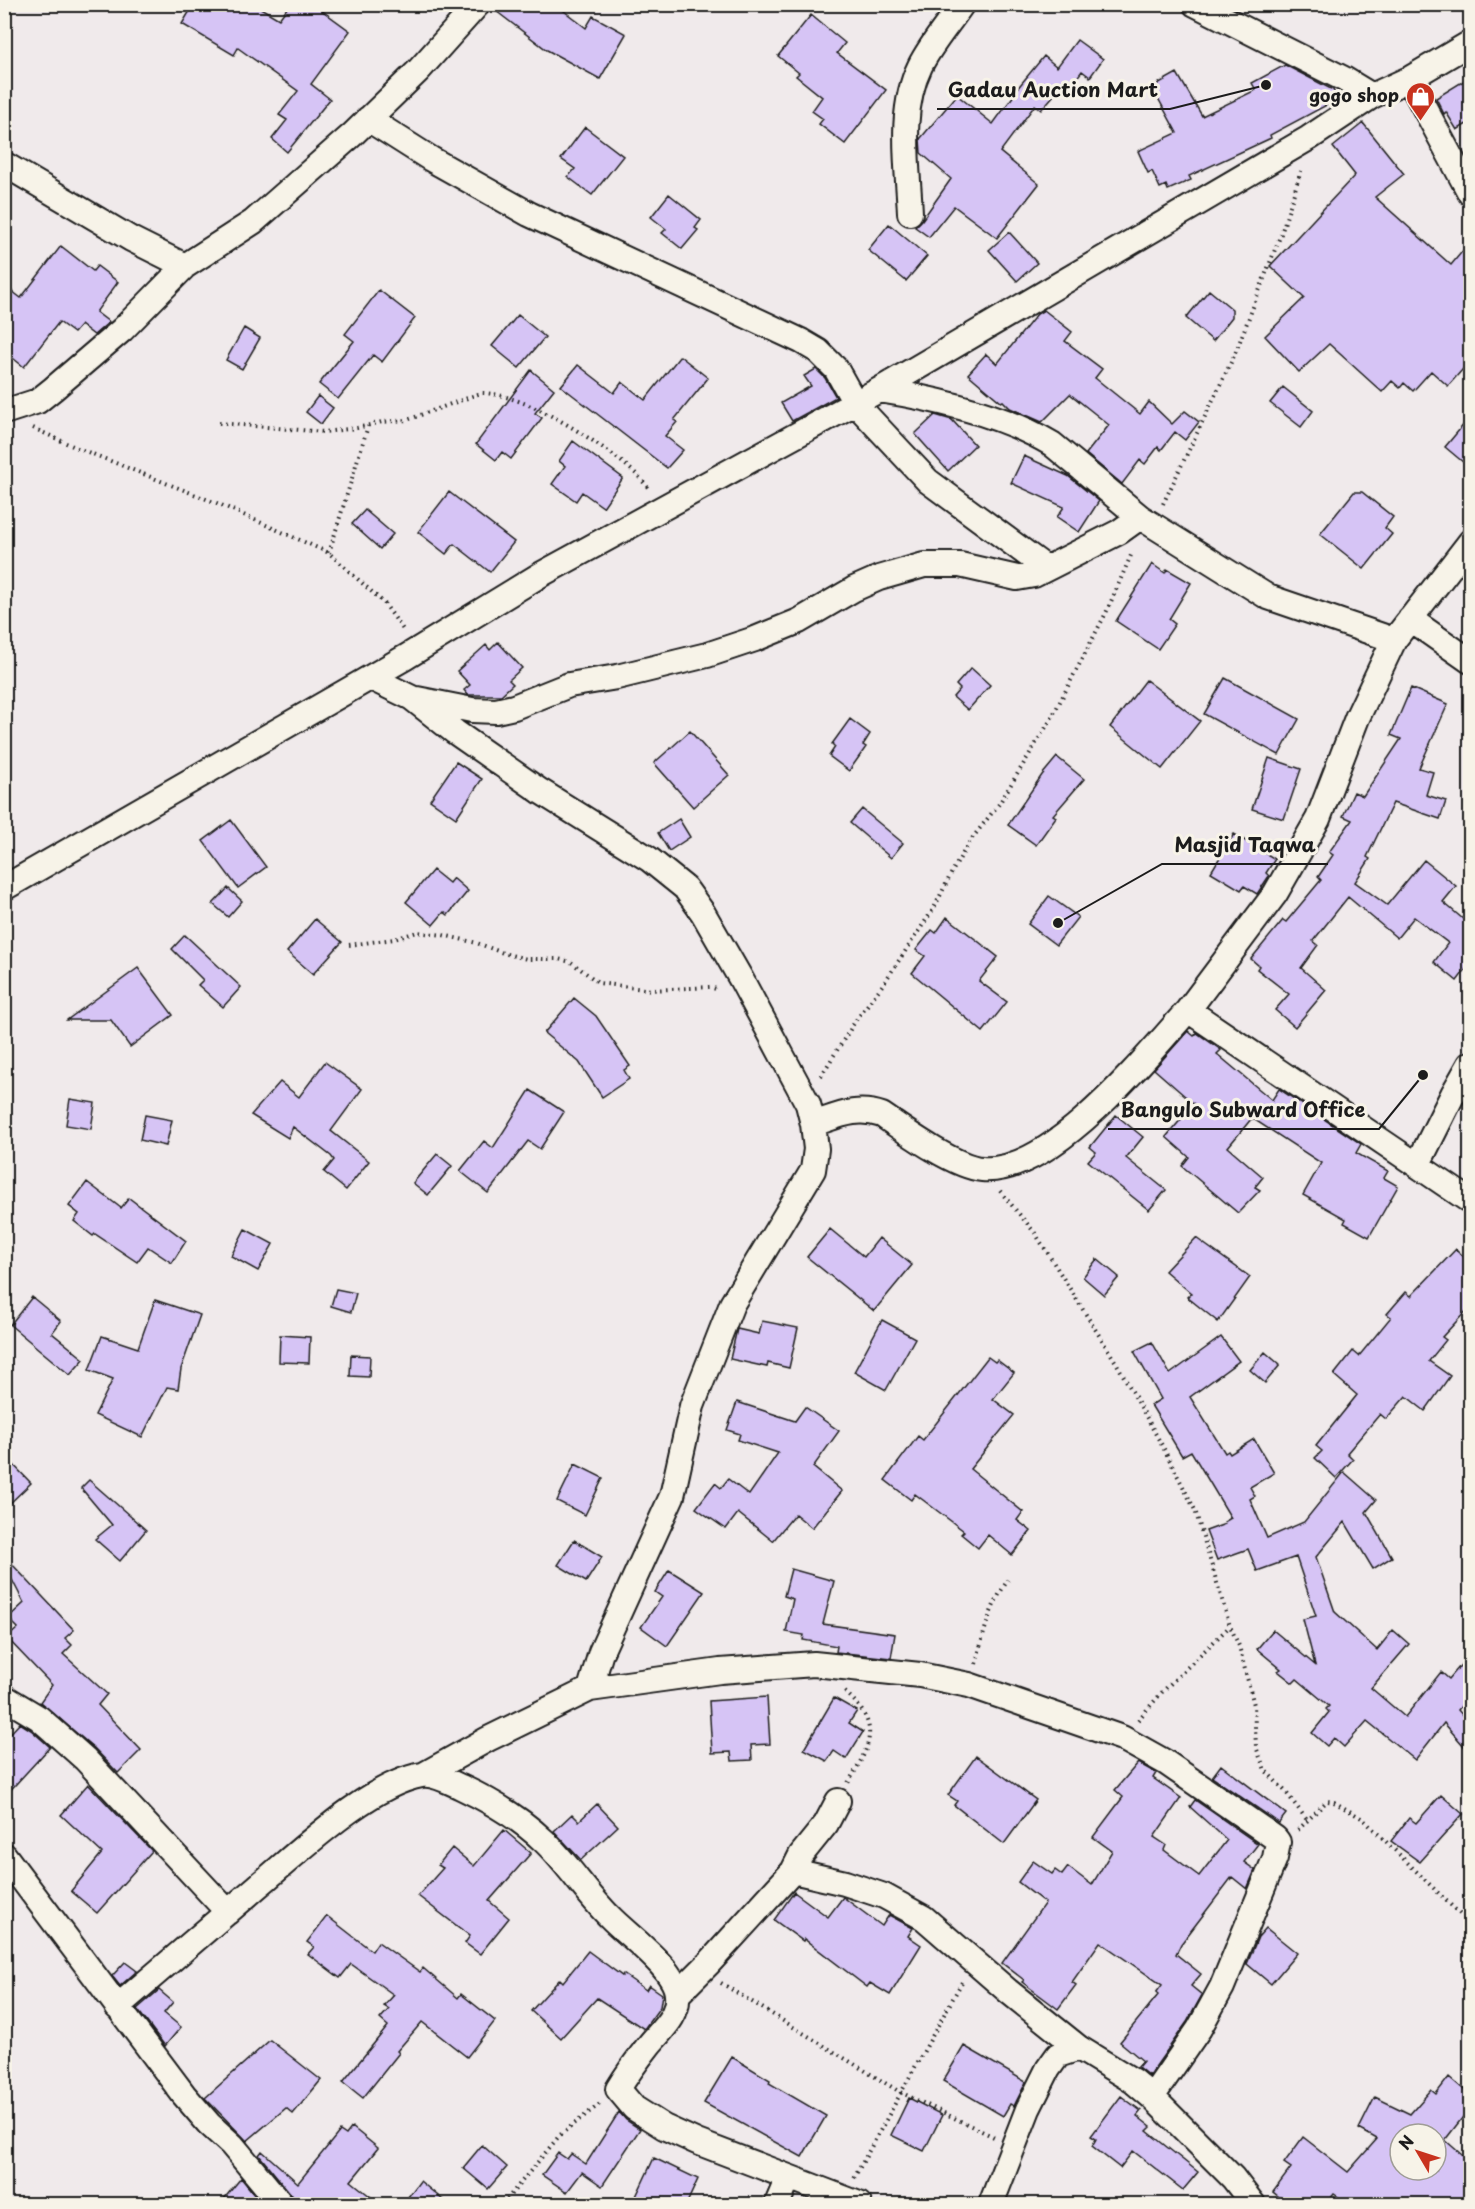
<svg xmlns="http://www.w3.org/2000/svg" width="1475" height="2209" viewBox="0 0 1475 2209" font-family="'Playpen Sans',sans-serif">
	<rect width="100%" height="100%" fill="#f0eaeb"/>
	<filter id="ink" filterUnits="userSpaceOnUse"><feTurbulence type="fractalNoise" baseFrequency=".0167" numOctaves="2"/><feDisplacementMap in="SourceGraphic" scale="12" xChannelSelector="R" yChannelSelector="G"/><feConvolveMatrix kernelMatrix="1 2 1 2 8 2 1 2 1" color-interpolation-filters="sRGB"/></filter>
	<g filter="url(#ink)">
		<path fill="#d6c4f5" stroke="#1c1c1c" stroke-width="1.5" fill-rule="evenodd" d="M194,4H254L279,19L290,4H313L350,31L311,84L330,99L287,152L272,139L287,120L279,115L298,91L238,48L234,55L182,24Z
			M492,4H555L586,28L593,16L626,34L600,79L547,50L492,8Z
			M811,15L845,43L837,53L886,90L845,144L819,124L823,119L812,111L822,97L796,76L799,73L778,56Z
			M1077,40L1103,59L1090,77L1082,71L1067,91L1061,87L1041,110L1035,105L1000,152L1039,184L997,238L954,206L929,237L915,227L922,220L951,179L921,153L920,139L957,95L993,124L1017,91L1016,90L1044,56L1057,67Z
			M1285,65L1333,90L1338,99L1270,135L1271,138L1189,176L1191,180L1168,190L1166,185L1160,188L1152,171L1148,173L1138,151L1177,133L1152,87L1177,73L1202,116L1256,90L1252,83Z
			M1470,77V122L1457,130L1446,112L1444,114L1436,98Z
			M1363,123L1404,174L1375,197L1451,265L1470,242V361L1448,386L1431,371L1413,391L1404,383L1400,388L1392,381L1382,392L1329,344L1299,372L1265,336L1304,298L1270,266L1355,175L1333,147Z
			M585,127L623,156L592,195L568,177L575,169L561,159Z
			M669,194L701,220L695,228L698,230L682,249L662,233L666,229L651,217Z
			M889,224L927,256L906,281L868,250Z
			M1009,232L1037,263L1017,281L989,250Z
			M61,246L93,271L97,266L118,282L96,312L109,322L94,335L81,325L74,333L59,322L24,367L4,351V285L21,298Z
			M379,290L415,318L382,362L373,355L338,399L319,384L354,341L345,334Z
			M1209,290L1232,309V317L1213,341L1186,318Z
			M1044,310L1072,332L1065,341L1102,369L1095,378L1140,414L1149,402L1172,424L1185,411L1199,422L1185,440L1175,432L1161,450L1158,447L1145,464L1140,460L1122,484L1086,454L1109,425L1070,394L1042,422L1010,408L1003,401L1001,402L968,374L986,354L997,364L1037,314Z
			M518,315L545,337L519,368L492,346Z
			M244,328L260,338L242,369L226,360Z
			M680,356L708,378L674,420L677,422L665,436L683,450L667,468L561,386L578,365L614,393L622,382L645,400Z
			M816,369L825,378L836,397L792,421L781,403L811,386L804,376Z
			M531,370L554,389L535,413L542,418L511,459L502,452L496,460L476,444Z
			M1283,387L1313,411L1301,427L1270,403Z
			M318,396L333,408L321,424L306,412Z
			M935,415L952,420L975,445L948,471L915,434Z
			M1470,417V468L1445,447Z
			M573,441L623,478L603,507L582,492L576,501L552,484L565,466L559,461Z
			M1024,456L1068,476L1099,501L1079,532L1057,517L1064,507L1011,483Z
			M449,492L514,542L490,572L454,544L446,554L418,532Z
			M1354,492H1362L1393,517L1385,528L1392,534L1364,569L1320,534Z
			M365,510L393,534L380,549L352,524Z
			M1152,564L1165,573L1167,569L1191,583L1169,619L1175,624L1158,649L1116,621Z
			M498,642L522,668L509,680L513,684L501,695H468L464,690L470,685L457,671L486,645L490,650Z
			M971,668L990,685L968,710L953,697L960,689L956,685Z
			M1225,678L1299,719L1279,755L1204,714Z
			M1146,680L1200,721L1162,769L1110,727Z
			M1411,688L1448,704L1419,768L1433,772L1426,795L1446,801L1440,819L1393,803L1367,857L1370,859L1355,882L1387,905L1424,860L1456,886L1443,902L1470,925V964L1457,981L1434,962L1448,943L1414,917L1397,938L1348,897L1313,941L1318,945L1301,968L1326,990L1295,1027L1275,1010L1289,994L1257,969L1259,966L1251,959L1283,920L1286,922L1321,880L1318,877L1333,855L1329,852L1352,820L1343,816L1354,792L1363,796L1401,739L1391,735Z
			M850,719L870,734L863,745L866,747L849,771L829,756L835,747L832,744Z
			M690,731L729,775L693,807L654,763Z
			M1057,757L1084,779L1053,815L1056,817L1036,845L1008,825L1042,775Z
			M1269,758L1301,769L1284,819L1252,809Z
			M456,762L482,779L456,818L430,800Z
			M862,809L903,843L891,858L850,823Z
			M679,819L690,837L669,851L658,833Z
			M231,820L266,867L238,888L203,841Z
			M1234,834L1275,859L1266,873L1269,876L1257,894L1244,886L1241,890L1211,872Z
			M433,870L449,883L453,878L468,891L448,915L444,912L433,925L406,902Z
			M228,888L242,901L228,917L213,904Z
			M1049,896L1078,917L1056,945L1028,924Z
			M947,917L998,957L979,981L1007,1002L983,1032L912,973L925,956L916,950L932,930L936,933Z
			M315,919L342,942L313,974L287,952Z
			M185,935L241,987L223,1007L198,985L203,980L172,949Z
			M138,968L173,1015L130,1047L111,1020H67Z
			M574,998L596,1016L630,1066L624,1070L629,1079L602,1097L579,1062L544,1033Z
			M1188,1031L1194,1036L1197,1033L1221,1050L1217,1054L1272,1100L1279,1089L1361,1144L1356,1153L1388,1171L1384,1178L1398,1186L1369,1237L1344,1223L1346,1219L1303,1195L1321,1163L1252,1118L1228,1147L1263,1177L1255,1187L1260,1190L1238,1213L1182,1166L1189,1157L1166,1137L1194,1104L1154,1069Z
			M325,1062L362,1089L331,1131L369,1161L346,1190L324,1172L334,1160L331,1156L293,1127L288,1138L251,1115L280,1082L299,1097Z
			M530,1090L564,1112L540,1149L528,1141L488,1193L460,1171L484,1141L493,1148Z
			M70,1099L95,1103L91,1129L66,1125Z
			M145,1115L172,1120L166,1146L140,1140Z
			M1116,1115L1143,1137L1126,1158L1166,1190L1149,1210L1088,1161L1096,1152L1090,1147Z
			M437,1154L452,1166L428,1195L413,1183Z
			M87,1182L121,1208L129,1198L186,1241L172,1263L148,1247L137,1262L95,1234L93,1236L74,1221L79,1214L69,1206Z
			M245,1229L273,1244L258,1271L231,1256Z
			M830,1229L864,1257L879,1238L912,1265L874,1311L807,1257Z
			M1196,1238L1250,1277L1218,1322L1187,1297L1191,1293L1165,1271Z
			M1456,1249L1470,1263V1307L1442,1337L1446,1340L1429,1361L1450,1376L1425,1411L1406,1396L1386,1419L1380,1414L1347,1453L1353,1459L1336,1478L1315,1458L1322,1451L1316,1446L1357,1395L1334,1375L1353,1351L1359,1356L1391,1317L1387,1314L1406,1292L1411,1296Z
			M1097,1259L1119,1277L1104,1295L1083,1277Z
			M336,1289L356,1293L351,1312L331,1306Z
			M32,1297L61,1321L52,1333L84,1359L70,1375L10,1325Z
			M155,1300L200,1315L181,1369L178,1389L167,1387L142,1437L95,1415L113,1379L89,1370L102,1336L138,1348Z
			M882,1320L915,1338L886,1390L854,1372Z
			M762,1321L798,1328L789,1368L768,1363L767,1367L730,1359L737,1329L759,1334Z
			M280,1335L310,1337L309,1363L279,1362Z
			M1221,1337L1239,1361L1190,1397L1225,1453L1228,1451L1230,1454L1254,1439L1274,1473L1250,1487L1255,1496L1250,1499L1267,1538L1304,1522L1344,1472L1376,1500L1366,1512L1392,1557L1373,1569L1345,1522L1316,1557L1335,1612L1377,1650L1393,1630L1409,1644L1371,1688L1405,1717L1441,1672L1449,1679L1470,1654V1695L1458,1710L1470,1724V1753L1444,1723L1415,1760L1367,1721L1344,1747L1334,1738L1327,1746L1312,1733L1329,1712L1326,1709L1329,1706L1297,1679L1293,1683L1278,1671L1281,1669L1257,1649L1273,1630L1315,1665L1303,1619L1316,1616L1296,1557L1257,1571L1248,1549L1217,1560L1206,1531L1225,1524L1224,1522L1231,1518L1191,1451L1182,1456L1151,1405L1161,1399L1134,1351L1152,1342L1170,1374Z
			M1265,1352L1280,1365L1265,1383L1250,1370Z
			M351,1355L370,1356L369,1377L350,1376Z
			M988,1357L995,1362L997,1360L1014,1373L993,1399L1014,1415L970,1469L1023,1512L1017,1520L1031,1531L1012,1555L988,1535L978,1548L961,1534L964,1531L915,1494L911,1500L885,1480L918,1436L923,1440Z
			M737,1402L795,1421L805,1407L839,1431L813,1467L842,1491L812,1528L795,1514L773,1541L738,1513L726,1529L696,1508L715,1483L721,1488L728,1479L749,1495L778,1453L738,1440L740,1434L727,1430Z
			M4,1455L31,1483L4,1509Z
			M575,1464L603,1478L585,1515L557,1501Z
			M89,1480L146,1530L120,1561L95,1539L112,1525L81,1488Z
			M574,1540L602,1557L586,1582L558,1565Z
			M10,1562L74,1630L65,1638L72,1645L63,1654L107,1694L98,1705L141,1750L118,1773L94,1748L40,1702L52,1685L7,1638L18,1628L8,1618L24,1603L5,1566Z
			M791,1569L834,1581L823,1624L895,1634L891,1658L836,1652L837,1646L803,1640L804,1635L786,1632L793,1599L784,1596Z
			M669,1570L704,1592L667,1646L641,1627L662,1597L655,1592Z
			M767,1697L770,1744L751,1745L752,1760L732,1761L731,1752L712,1753L709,1701Z
			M834,1698L857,1711L849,1723L863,1732L846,1759L834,1751L827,1761L804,1749Z
			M20,1723L31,1730L50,1747L4,1797V1740Z
			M976,1756L1036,1800L1004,1844L954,1805L957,1801L948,1795Z
			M1138,1763L1156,1773L1153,1778L1181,1798L1154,1837L1166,1845L1164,1850L1199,1876L1227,1840L1190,1807L1195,1800L1258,1844L1244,1862L1255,1870L1247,1889L1232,1877L1181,1944L1176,1954L1201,1974L1191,1986L1202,1995L1187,2022L1149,2076L1138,2067L1143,2061L1120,2042L1158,1995L1156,1993L1162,1985L1100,1942L1072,1982L1076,1985L1058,2009L1022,1982L1024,1980L1002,1963L1045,1903L1018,1882L1033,1861L1052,1874L1055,1870L1062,1875L1068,1867L1092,1885L1112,1851L1093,1837L1123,1797L1115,1790Z
			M1221,1765L1286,1814L1279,1823L1212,1777Z
			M88,1784L152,1851L97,1913L71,1891L102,1853L61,1815Z
			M1441,1795L1463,1814L1420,1862L1391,1841L1409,1818L1416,1823Z
			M597,1804L618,1826L581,1860L554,1831L572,1814L579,1821Z
			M504,1830L531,1853L489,1901L509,1918L480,1954L465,1943L470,1936L418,1896L443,1868L438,1865L452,1848L474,1866Z
			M794,1892L828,1917L843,1897L882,1926L889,1915L913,1928L908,1936L921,1945L890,1995L870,1983L867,1987L804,1939L803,1941L774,1920Z
			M327,1916L372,1951L378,1942L420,1972L423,1968L458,1998L461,1994L495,2021L467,2057L422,2022L397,2051L399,2053L363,2098L343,2082L388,2026L380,2019L389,2009L384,2006L394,1995L351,1964L340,1978L308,1954L314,1947L307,1942Z
			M1266,1928L1297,1953L1271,1984L1247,1964L1258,1937Z
			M588,1951L622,1976L623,1974L646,1990L649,1985L662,1994L660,2007L644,2029L597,1998L561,2038L531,2011L560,1979L563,1982Z
			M125,1962L137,1971L120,1986L112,1976Z
			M159,1990L173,2002L164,2013L181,2027L165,2046L137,2009Z
			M270,2040L321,2080L293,2114L286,2108L247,2141L205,2098Z
			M964,2046L1026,2082L1014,2106L1010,2104L1003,2116L943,2081Z
			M732,2057L770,2080L769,2083L826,2116L802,2157L704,2103Z
			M1449,2077L1470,2095V2108L1445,2140L1470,2162V2205H1350L1334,2194L1325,2205H1289L1273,2192L1291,2168L1284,2163L1303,2137L1348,2172L1377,2139L1359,2129L1375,2097L1410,2114L1431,2090L1436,2094ZM1400,2134H1436V2170H1400Z
			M1121,2096L1141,2111L1137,2116L1151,2127L1147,2131L1198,2172L1183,2190L1133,2151L1120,2168L1092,2146L1096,2139L1091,2136Z
			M909,2098L942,2115L924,2151L891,2135Z
			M619,2112L626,2120L640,2129L602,2186L582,2172L567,2192L542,2175L558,2153L567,2159L571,2154L586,2164Z
			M352,2127L378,2148L351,2181L381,2205H295L292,2195L259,2155L262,2151L298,2183L340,2131L346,2135Z
			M482,2145L507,2167L488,2189L463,2168Z
			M654,2158L698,2179L686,2205H632Z
			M241,2178L259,2200L255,2205H219Z
			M420,2181L449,2205H402Z"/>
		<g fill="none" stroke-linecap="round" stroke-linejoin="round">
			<defs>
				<path id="minor" d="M1195,4L1344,79L1372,96
					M1409,79L1470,193
					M368,119L431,159L529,214L801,341L818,351L836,369L855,403L928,481L1046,568
					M4,164L131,239L185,266L253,222L352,135L418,71L478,4
					M910,213C908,166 898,111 920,66C931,44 948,25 962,4
					M879,390C936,399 1002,414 1052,444L1140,517L1268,597L1394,640
					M4,412L38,401L53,389L122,330L185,266
					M1470,542L1394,640L1357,718L1318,819L1275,894L1188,1010L1470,1201
					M1410,619L1470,661
					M371,678L412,698L455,732L540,791L649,859L685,888L703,913L741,979L808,1104L813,1124L816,1149L813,1170L732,1304L692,1406L672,1496L601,1652L590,1689
					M417,699L472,710L496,711L514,707L569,685L617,677L707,655L755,639L799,621L854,589L879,578L924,565H960L1017,578L1034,575L1119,532L1140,517
					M4,888L406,657L540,575L879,390L1309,138L1372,96L1409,79L1470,43
					M813,1124C838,1116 856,1106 882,1115C905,1131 955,1167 982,1169C1051,1175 1145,1058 1188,1010
					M1418,1164L1453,1094L1470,1064
					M4,1697L39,1718L85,1759L228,1912
					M425,1774L488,1739L590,1689L720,1671L814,1664L920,1675L969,1685L1122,1738L1165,1762L1275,1838L1278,1842L1275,1858L1222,1987L1199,2029L1152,2097
					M4,1855L184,2095L209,2124L232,2145L281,2204
					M793,1871L845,1883L884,1896L924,1918L1008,1991L1079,2048
					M678,1994L709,1963L793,1871L801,1855L826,1824L838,1801
					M117,2007C164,1967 211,1926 258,1886C300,1851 369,1784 422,1775C434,1773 450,1782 461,1787C491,1801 521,1819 544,1841C568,1864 586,1893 610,1917C627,1935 676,1969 677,1995C679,2016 661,2030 649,2045C638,2059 627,2074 618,2089L634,2108L664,2127L697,2142L859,2204
					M777,2204L788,2178
					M991,2204L1028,2109L1048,2069L1058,2055L1079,2048L1133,2081L1152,2097L1233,2178L1253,2204"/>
			</defs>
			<use href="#minor" stroke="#1c1c1c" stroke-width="28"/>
			<path stroke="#1c1c1c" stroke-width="4" stroke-dasharray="1.5 4.5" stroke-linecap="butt" d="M219,423L324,432L357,428L382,422L407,420L481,393C526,393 601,443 635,473C640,478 645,484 650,490
				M33,428L75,447L219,504L329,553L384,603L404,631
				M1163,504L1235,354L1281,234L1301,171
				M329,553L368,426
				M349,945L394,939L417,932L443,935L477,943L503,953L527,959H558L571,962L599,983L651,990L710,987L719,990
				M821,1076L856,1020L884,983L934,908L953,870L970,841L999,804L1051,719L1106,613L1132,553
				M1000,1191L1035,1233L1117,1364L1164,1449L1195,1510L1230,1626L1239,1646L1254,1705L1256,1747L1265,1770L1285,1791L1307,1820
				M976,1664C983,1634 990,1606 1008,1580
				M845,1692C883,1725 870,1746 848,1783
				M1138,1720L1164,1690L1230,1626
				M1298,1830L1327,1801L1334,1802L1363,1819L1470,1924
				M721,1983L900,2092L994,2137
				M854,2178L962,1982
				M503,2204L560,2135L601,2103"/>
			<use href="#minor" stroke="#f7f3e8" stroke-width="24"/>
		</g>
	</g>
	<defs>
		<symbol id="shop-pin" viewBox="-11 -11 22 30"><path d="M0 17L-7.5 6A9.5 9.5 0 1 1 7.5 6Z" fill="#c8321e" stroke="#f7f3e8"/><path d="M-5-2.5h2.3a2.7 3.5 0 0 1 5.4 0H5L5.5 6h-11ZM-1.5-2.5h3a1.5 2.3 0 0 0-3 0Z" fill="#fff"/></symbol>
	</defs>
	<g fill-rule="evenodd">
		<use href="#shop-pin" x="1404" y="80" width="33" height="45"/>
	</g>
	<g text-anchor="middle" stroke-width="6" stroke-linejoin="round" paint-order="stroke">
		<g font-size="18" font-weight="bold" fill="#1c1c1c" stroke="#f7f3e8" text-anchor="end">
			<text x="1399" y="102">gogo shop</text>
		</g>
	</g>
	<path fill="none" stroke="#1c1c1c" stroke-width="2" d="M1266 85L1170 109H937M1058 923L1162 864H1328M1423 1075L1379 1129H1108"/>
	<g fill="#1c1c1c" stroke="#f7f3e8" stroke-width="2">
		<circle cx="1266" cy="85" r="6"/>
		<circle cx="1058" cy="923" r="6"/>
		<circle cx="1423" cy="1075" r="6"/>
	</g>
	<g font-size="20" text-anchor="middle" font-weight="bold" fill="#1c1c1c" stroke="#f7f3e8" stroke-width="6" stroke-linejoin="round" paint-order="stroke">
		<text x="1053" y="97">Gadau Auction Mart</text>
		<text x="1245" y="852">Masjid Taqwa</text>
		<text x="1243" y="1117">Bangulo Subward Office</text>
	</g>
	<rect width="1475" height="2209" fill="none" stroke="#f7f3e8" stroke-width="24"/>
	<rect x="12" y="12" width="1451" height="2185" fill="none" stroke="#1c1c1c" stroke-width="2" filter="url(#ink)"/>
	<g transform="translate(1418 2152) rotate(309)"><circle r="28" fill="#f7f3e8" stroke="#9f9d96" stroke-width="1.5"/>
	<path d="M0-4.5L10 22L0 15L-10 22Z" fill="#c8321e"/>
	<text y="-9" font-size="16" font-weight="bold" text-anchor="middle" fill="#1c1c1c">N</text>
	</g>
</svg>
